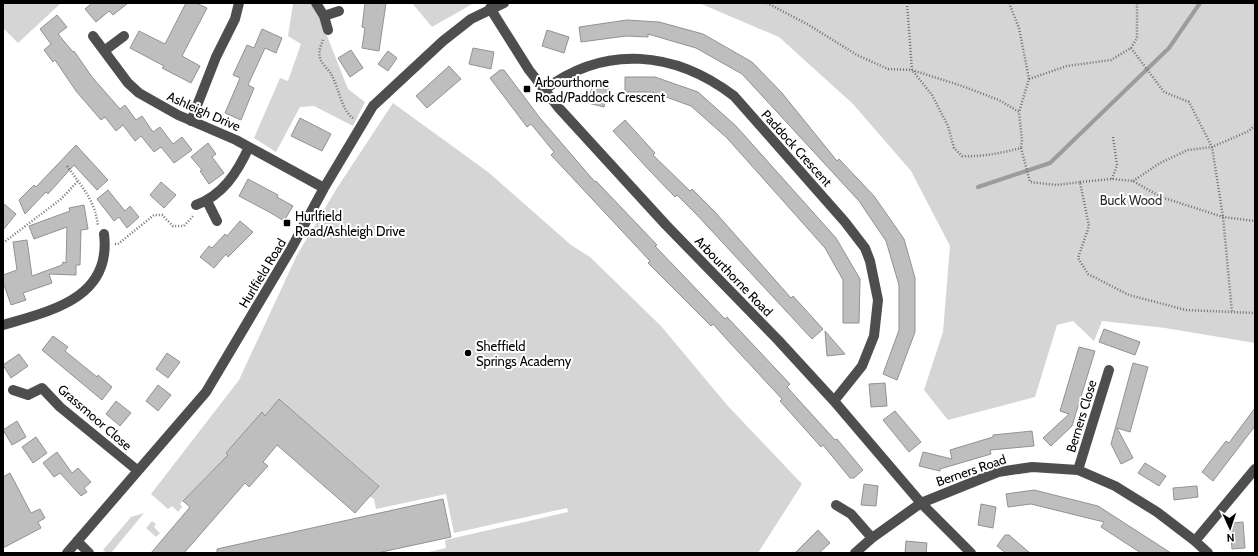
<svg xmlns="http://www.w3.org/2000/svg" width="1258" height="556" viewBox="0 0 1258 556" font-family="Cabin,sans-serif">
	<rect width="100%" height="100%" fill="#fff"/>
	<path fill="#d5d5d5" d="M3,3H61L18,43L3,28Z
		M314,3L348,89L365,102L353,126L314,106L300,107L276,152L254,138L280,78L288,81L301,44L288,36L293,4Z
		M412,3H474L432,27Z
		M699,3H1255V343L1165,328L1102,321L1094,341L1073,321L1057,325L1035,397L948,420L924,390L943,332L950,246L911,171L853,104L779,37Z
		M393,103L488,172L571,245L590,257L661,326L727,405L802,484L758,553H425L446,548L445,540L568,512L567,508L454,533L446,494L376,509L374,499L369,496L379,485L279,399L265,416L262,413L231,457L223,460L180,504L182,507L178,512L172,506L168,509L151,494L239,380L297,255L337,188Z
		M144,513L111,553H106L103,550L131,517Z
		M152,521L156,524L154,527L160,533L156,537L146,528Z"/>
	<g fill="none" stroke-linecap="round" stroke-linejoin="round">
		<path stroke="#9c9c9c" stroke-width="4" d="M978,187L1050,163L1169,48L1200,3"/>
	</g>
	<path fill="#bebebe" stroke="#929292" d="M92,3H128L113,15L109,11L96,22L85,9Z
		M186,3H196L207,8L182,56L200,66L191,83L162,68L164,66L130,48L139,31L165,44Z
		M365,3H386L379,51L362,48L365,28L362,27Z
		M57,15L67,27L58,34L73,52L74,51L92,77L120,109L125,105L136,120L142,116L153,132L160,127L173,144L182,137L192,150L174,163L161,147L154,152L141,136L135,141L123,125L116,131L105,117L101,120L76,91L55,60L53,62L44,50L51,44L40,29Z
		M627,20L659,22L703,34L752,62L782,93L837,161L839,159L874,196L904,239L915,278V332L897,380L883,374L899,330V285L886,241L859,201L742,74L696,48L648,34V37L626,36L581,42L579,27Z
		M262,29L282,38L276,53L265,48L248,85L254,88L241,120L225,113L240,78L233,75L247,45L254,48Z
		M547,30L569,37L564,53L542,46Z
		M473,48L494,52L491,69L469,64Z
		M351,50L363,68L350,77L338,58Z
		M388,51L397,58L388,71L378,64Z
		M449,66L461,79L427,108L416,96Z
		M500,70H504L540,118L595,182L596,181L657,245L655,246L725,319L727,317L790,384L787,387L835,440L837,439L863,470L854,478H850L823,445L821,447L780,401L782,399L731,344L713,324L711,326L648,263L650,261L551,155L554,152L531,124L527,127L490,78Z
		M625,77H655L698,92L736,126L836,238L860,279L859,323H843V280L825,248L727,138L691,106L652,92H625Z
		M593,83L609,87L604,107L588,103Z
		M300,118L331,134L322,151L291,136Z
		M625,120L655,153L653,155L690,191L692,189L715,212L791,298L793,296L823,329L812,339L697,215L677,195L675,197L649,170L613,131Z
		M208,143L216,154L212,157L224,173L209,184L200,171L202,170L191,157Z
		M76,145L108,180L97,190L74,165L48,194L46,192L25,214L19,200L34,185L36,187Z
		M248,179L278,195L277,197L293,206L284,221L271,213L239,196Z
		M161,182L176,195L164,208L150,195Z
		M108,190L125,211L130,206L139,217L127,228L119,217L114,221L97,199Z
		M3,203L16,214L3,230Z
		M84,205L88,229L81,230L80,265H76V275L49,274L52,283L23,293L26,300L11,305L3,282V275L17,270L13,242L27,240L32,276L62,265L63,262L66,263L67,227L34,239L29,226L70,211L69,208Z
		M240,221L253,232L228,257L226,254L214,268L200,257L209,246L212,248L225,234L227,236Z
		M1104,329L1140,342L1135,355L1099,342Z
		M825,331L845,354L827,356Z
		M53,336L68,347L65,351L97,377L98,375L112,387L102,400L42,350Z
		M1079,347L1095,351L1072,426L1051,446L1043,438L1069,414L1060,411Z
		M167,353L180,362L168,378L156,369Z
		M19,354L28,366L11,378L3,365Z
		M1133,363L1148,367L1130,432L1117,428L1133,458L1121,464L1111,444Z
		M885,383L887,406L871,407L869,384Z
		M158,385L171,395L158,411L146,401Z
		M279,399L379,486L355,513L277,445L263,462L268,466L249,487L245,483L184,553H151L190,507L183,501L228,455L226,453L262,412L265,416Z
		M116,401L131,413L120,426L106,414Z
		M1255,408V426L1213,481L1202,472L1226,441L1229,443Z
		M895,411L921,442L909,452L883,420Z
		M17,421L26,437L12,445L3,430Z
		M1032,431L1034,446L990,450L991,454L940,469V471L919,466L923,452L952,459L950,450L993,437V435Z
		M36,437L47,453L33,463L22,447Z
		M57,452L72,473L78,468L91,482L84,488L87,492L81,496L60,473L54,477L43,463Z
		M1145,463L1166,476L1159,486L1138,473Z
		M10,473L31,513L40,509L45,518L38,522L41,528L3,548V477Z
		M864,484L878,486L876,506L861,505Z
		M1197,486L1198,497L1174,500L1173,488Z
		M1034,490L1098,506L1171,553H1141L1101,527L1104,522L1031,504L1008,507L1006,494Z
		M443,499L451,537L377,553H217V549Z
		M981,504L996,507L993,528L978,525Z
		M1243,522L1245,548L1232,549L1230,523Z
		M818,530L830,543L819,553H795Z
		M1005,535H1009L1030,553H1006L997,546Z
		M906,541L927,543L926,553H905Z"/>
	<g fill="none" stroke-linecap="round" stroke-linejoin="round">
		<path stroke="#707070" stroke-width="2.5" stroke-dasharray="1 2" stroke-linecap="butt" d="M767,3L807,24L857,55L888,69L912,70L962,86L999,100L1019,112L1022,140L1021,148
			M907,3L912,70L932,95L948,126L954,148L962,156C983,157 1001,153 1021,148L1030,182L1056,185L1080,182L1089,226L1078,258L1088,274L1129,295L1186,310L1255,313
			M1009,3L1019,28L1029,79L1019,112
			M323,40C321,45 318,52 320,58C321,63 328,69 331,74C339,87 341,110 353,118
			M1131,48L1164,92L1189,102L1212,147L1223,217L1232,312
			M1029,79L1067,66L1111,60L1131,48L1137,38V3
			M67,166C82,187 95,200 98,226
			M1112,179L1117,165L1113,137
			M1133,181L1160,163L1188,150L1212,147L1249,131L1255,125
			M1080,182L1112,179L1133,181L1161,197L1223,217L1255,221
			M3,243L61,199L78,181
			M115,244H118L154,215H162L173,226H184L194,215"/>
		<path stroke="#4e4e4e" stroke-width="10" d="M316,3L324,16L328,30
			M490,8L529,70L558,107L666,225L778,340L834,401L921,503L971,553
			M324,16L339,11
			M93,36L128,83L139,93L178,115L236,140L324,188
			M104,51L124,36
			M544,90C605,44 675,51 734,96L845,222L865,248L870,261L878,300L874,336L862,366L834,401
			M191,121L216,57L235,19L239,3
			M207,201L217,221
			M196,205C223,195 237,173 249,147
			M3,325C51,311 112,298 104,234
			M13,390L28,395L42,388L60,407L137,470
			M1078,470L1109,370
			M836,505L851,514L872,538
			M77,541L89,553
			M1195,541L1255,469
			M67,553L206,392L291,249L324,188L373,106L443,41L471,19L504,3
			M855,553L872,538L921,503L998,472L1032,467L1078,470L1115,486L1157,512L1195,541L1208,553"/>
	</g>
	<g fill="#000" stroke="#fff" stroke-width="1.5">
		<rect x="523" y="85" width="8" height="8" rx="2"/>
		<rect x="283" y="219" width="8" height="8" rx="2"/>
		<circle cx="468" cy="353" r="4"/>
	</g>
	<g text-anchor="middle" stroke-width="4" stroke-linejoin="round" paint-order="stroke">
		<g font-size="13" fill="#000" stroke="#fff" text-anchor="start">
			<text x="535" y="87">Arbourthorne<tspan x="535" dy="15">Road/Paddock Crescent</tspan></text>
			<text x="295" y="221">Hurlfield<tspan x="295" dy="15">Road/Ashleigh Drive</tspan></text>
			<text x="476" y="351">Sheffield<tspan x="476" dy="15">Springs Academy</tspan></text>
		</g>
		<g font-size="13" fill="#000" stroke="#fff">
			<text transform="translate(204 111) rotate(24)" y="5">Ashleigh Drive</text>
			<text transform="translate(797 148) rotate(48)" y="5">Paddock Crescent</text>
			<text transform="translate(262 273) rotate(-59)" y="5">Hurlfield Road</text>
			<text transform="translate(734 276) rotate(46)" y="5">Arbourthorne Road</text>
			<text transform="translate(1081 416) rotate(-73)" y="5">Berners Close</text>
			<text transform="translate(95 417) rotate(41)" y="5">Grassmoor Close</text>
			<text transform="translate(971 470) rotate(-19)" y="5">Berners Road</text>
		</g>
		<g font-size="13" fill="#2c2c2c" stroke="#fff">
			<text x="1131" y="205">Buck Wood</text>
		</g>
	</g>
	<rect width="1258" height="556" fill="none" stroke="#000000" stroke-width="8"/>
	<g transform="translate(1230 528) rotate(177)" stroke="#ffffff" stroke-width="3" paint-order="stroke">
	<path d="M0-3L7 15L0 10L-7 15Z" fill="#000000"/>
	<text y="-6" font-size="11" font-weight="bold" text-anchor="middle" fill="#000000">N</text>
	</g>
</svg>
